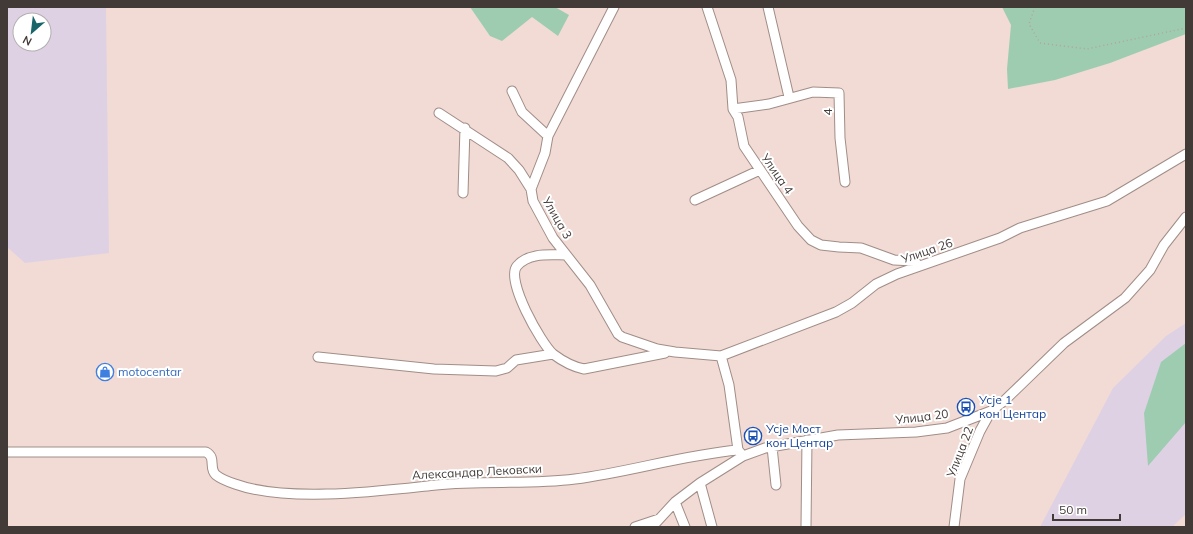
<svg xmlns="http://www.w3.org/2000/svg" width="1193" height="534" viewBox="0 0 1193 534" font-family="Mulish,sans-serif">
	<rect width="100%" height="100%" fill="#f1dbd4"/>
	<path fill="#dfd1e4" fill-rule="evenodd" d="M7,7H106L109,253L25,263L7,247ZM20,20H44V44H20Z
		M1186,323V514L1172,527H1040L1113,388L1166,336Z"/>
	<path fill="#9eccb1" d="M470,7H555L569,15L558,36L532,17L502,41L490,36Z
		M1002,7H1186V34L1110,63L1055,80L1008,89L1007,69L1011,25Z
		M1186,343V422L1148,466L1144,413L1161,362Z"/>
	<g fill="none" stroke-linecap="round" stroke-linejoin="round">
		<defs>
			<path id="minor" d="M614,7L548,136L545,153L531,189L533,201L553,238L590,285L618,334L622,337L657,349L675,352L721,356L836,312L852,303L876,284L897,274L1000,238L1020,228L1107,201L1186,154
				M707,7L731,80L733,109L738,117L744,146L798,226L811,240L821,245L839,247L861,248L894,260L914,261L919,266
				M768,7L789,97
				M512,91L522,112L548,136
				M733,109L769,104L813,92L839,93L840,138L845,182
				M439,113L508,158L519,170L531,189
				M463,193L465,128
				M695,200L760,170
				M566,255C550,255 529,252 517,266C505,280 541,343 553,354C561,360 574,367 584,369L665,353
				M721,356L729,385L738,450
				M318,357L434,369L496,371L507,368L516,360L553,354
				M772,447L776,485
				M7,452H206C217,458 208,468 216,475C221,479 229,482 235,484C288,503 380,491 436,485C482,480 529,485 575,479C630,472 683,455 738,450L743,456
				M700,483L712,527
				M675,502L685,527
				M635,527L659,519
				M652,527L675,502L700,483L743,456L765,448L838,435L916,432L947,428L991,411L1004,401L1064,343L1125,298L1150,270L1164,245L1186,217
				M806,527L807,440
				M954,527L960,479L980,431L991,411"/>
		</defs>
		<use href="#minor" stroke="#a18d87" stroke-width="11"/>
		<path stroke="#b4a39e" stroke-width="1.5" stroke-dasharray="1 3" stroke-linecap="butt" d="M1035,7L1029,24L1040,43L1087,49L1186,28"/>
		<use href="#minor" stroke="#fff" stroke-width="9"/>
	</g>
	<defs>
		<symbol id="shop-ring" viewBox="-11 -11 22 22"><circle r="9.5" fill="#fff" stroke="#3f7fe0" stroke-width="1.5"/><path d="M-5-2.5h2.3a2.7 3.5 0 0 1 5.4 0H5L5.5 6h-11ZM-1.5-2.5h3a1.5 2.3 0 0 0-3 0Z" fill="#3f7fe0"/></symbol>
		<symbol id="bus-ring" viewBox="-11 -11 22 22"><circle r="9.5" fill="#fff" stroke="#1a4fb4" stroke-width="1.5"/><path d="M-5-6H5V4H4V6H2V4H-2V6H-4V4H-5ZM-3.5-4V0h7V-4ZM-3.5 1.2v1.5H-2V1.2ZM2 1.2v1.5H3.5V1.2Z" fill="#1a4fb4"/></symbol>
	</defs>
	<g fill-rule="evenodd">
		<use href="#shop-ring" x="95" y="362" width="20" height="20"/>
		<use href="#bus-ring" x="956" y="397" width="20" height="20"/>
		<use href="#bus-ring" x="743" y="426" width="20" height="20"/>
	</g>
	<g text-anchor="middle" stroke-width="4" stroke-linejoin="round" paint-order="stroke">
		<g font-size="12" fill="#423a37" stroke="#fff">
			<text transform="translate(828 112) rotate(-90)" y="4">4</text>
			<text transform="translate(777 174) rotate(55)" y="4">Улица 4</text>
			<text transform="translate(557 218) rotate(60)" y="4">Улица 3</text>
			<text transform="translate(927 251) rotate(-19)" y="4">Улица 26</text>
			<text transform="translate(922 417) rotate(-7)" y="4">Улица 20</text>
			<text transform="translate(960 452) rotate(-69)" y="4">Улица 22</text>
			<text transform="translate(477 472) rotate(-3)" y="4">Александар Лековски</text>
		</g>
		<g font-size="12" fill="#366cbe" stroke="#fff" text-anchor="start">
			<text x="118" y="376">motocentar</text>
		</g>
		<g font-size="12" fill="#164399" stroke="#fff" text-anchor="start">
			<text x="979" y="404">Усје 1<tspan x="979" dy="14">кон Центар</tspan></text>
			<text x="766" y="433">Усје Мост<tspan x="766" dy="14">кон Центар</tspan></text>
		</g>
	</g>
	<rect width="1193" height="534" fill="none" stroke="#423a37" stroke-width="16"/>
	<g transform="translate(32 32) rotate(208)"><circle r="19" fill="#ffffff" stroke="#b3b0af"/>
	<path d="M0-3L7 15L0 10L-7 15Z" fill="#18666a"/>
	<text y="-6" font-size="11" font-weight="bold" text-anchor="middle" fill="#423a37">N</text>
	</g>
	<path d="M1053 514v6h67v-6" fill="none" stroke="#423a37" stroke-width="2"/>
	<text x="1059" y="514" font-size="12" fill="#423a37" stroke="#ffffff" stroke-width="3" paint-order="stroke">50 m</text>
</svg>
